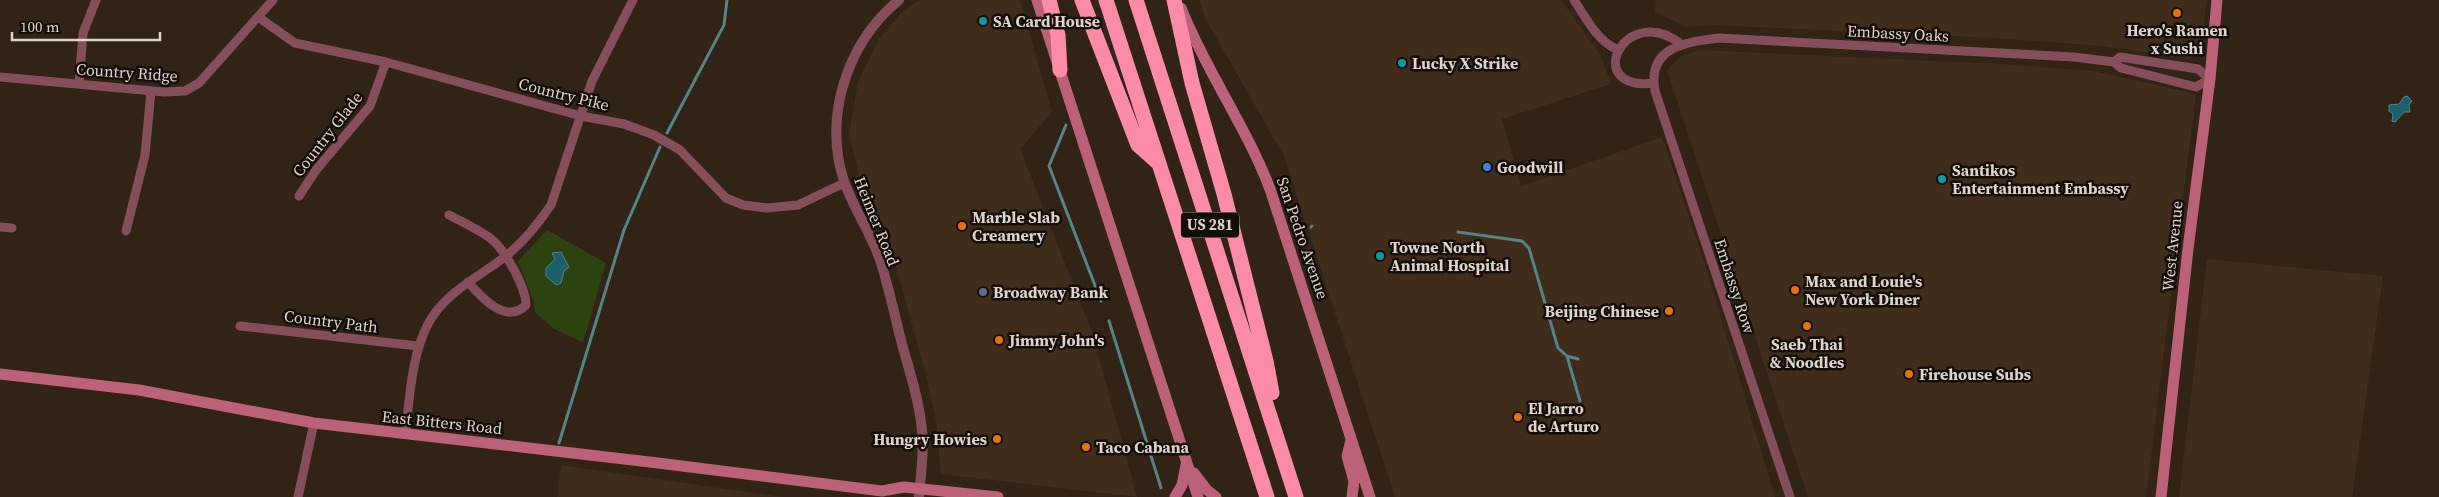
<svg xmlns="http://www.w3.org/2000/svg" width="2439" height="497" viewBox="0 0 2439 497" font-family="'Source Serif 4',serif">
	<rect width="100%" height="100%" fill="#312417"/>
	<path fill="#3f2c1a" d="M920,0H1020L1052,112L1020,149L1092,332L1137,497L941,474L936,421L926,375L887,234L860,180L849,134L858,81L878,41L901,13Z
		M1199,0H1561L1601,56L1611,84L1502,119L1521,186L1662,137L1709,278L1775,497H1395L1284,156L1206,20Z
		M1656,0H2207L2200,54L2189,59L2102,46L1994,38L1712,25L1686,27L1655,12Z
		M1700,50L2001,64L2094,71L2196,94L2146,497H1808L1667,70L1681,56Z
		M2207,259L2383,276L2352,497H2179Z
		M561,465L726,489L784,497H557Z"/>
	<path fill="#2c4310" d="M547,230L606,263L583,342L554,329L535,312L534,302L518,261Z"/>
	<path fill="#1b606a" stroke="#568387" d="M2407,96L2412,101L2409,105L2410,112H2404L2395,122L2392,121L2393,114L2389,111V105L2399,104L2404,97Z
		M561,252L569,267L564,271L561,283L556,285L546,276V268L555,259L552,253Z"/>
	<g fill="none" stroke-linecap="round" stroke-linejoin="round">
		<path stroke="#568387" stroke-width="3" d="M1066,125L1049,166L1101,301
			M667,133L724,25L727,0
			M1311,227L1312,226
			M1458,232L1522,241L1529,248L1558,348L1567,356L1580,401
			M1109,321L1161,488
			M1567,356L1578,359
			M559,443L624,230L660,147"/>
		<path stroke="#864e5b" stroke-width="9" d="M1574,0C1586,18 1596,39 1616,49
			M258,17L295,43L386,62L581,116L624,124L654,135L680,150L726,198L743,205L767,208L798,205L844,183
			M0,77L164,92L185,91L199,83L273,0
			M79,83L83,33L96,0
			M1654,83C1581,92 1624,0 1681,44
			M299,196L316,170L370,106L386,62
			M449,215C463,222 477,229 490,238C504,248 526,287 526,305C506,325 482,298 468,282
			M0,227L12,228
			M126,231L145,155L151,91
			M240,326L418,346
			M405,434C410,399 411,358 427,326C443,293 478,278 506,256C525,241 538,224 551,205L592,81L633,0
			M298,497L314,423
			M1790,497L1655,91C1647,47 1685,42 1719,38L2074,57L2114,62L2121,68L2196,87L2210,79L2198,69L2120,57L2114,62"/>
		<path stroke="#864e5b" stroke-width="10" d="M899,0C847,43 823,116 844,181C853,208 871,233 880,260C889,288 895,317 902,344C909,370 918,396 921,422C925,446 921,472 919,497"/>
		<path stroke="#bc6278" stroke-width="11" d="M1037,0L1198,497
			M1181,8C1206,71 1246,126 1270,189L1370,497
			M0,374L139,390L314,423L658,463L882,491L904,487L998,497
			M1351,440L1347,456L1354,481L1352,497
			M1194,473L1207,490L1216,497
			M1175,497L1182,485L1186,465
			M2161,497L2188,249L2210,79L2217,0"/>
		<path stroke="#fb8ba6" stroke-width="15" d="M1049,0L1058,35L1060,70
			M1082,0L1138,145L1157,162
			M1106,0L1267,497
			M1136,0L1296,497
			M1174,0L1192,83L1224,194L1266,361L1272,393"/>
	</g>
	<g fill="#e8710a" stroke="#140e09" stroke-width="2">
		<circle cx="2177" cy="13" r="5"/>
		<circle cx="962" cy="226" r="5"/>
		<circle cx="1795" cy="290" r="5"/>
		<circle cx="1669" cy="311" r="5"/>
		<circle cx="1807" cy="326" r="5"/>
		<circle cx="999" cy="340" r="5"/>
		<circle cx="1909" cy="374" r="5"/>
		<circle cx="1518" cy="417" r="5"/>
		<circle cx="997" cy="439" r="5"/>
		<circle cx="1086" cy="447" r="5"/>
	</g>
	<g fill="#0f9aa8" stroke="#140e09" stroke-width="2">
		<circle cx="983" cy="21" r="5"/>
		<circle cx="1402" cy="63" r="5"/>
		<circle cx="1942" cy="179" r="5"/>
		<circle cx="1380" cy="256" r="5"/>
	</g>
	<circle fill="#3f7fe0" stroke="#140e09" stroke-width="2" cx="1487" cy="167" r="5"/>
	<circle fill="#5c6f8a" stroke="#140e09" stroke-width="2" cx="983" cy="292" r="5"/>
	<g text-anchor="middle" stroke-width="5" stroke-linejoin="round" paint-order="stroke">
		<rect fill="#140e09" stroke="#a19992" stroke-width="1" x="1181" y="212.5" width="58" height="25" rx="4"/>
		<g font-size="15" font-weight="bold" fill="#ded4cc">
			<text x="1210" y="230">US 281</text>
		</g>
		<g font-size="16" font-weight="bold" fill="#ded4cc" stroke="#140e09" text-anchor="start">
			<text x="993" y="27">SA Card House</text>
			<text x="2177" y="36" text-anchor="middle">Hero's Ramen<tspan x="2177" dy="18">x Sushi</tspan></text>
			<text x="1412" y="69">Lucky X Strike</text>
			<text x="1497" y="173">Goodwill</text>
			<text x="1952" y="176">Santikos<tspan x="1952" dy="18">Entertainment Embassy</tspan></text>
			<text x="972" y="223">Marble Slab<tspan x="972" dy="18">Creamery</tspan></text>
			<text x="1390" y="253">Towne North<tspan x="1390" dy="18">Animal Hospital</tspan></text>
			<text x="1805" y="287">Max and Louie's<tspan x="1805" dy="18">New York Diner</tspan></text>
			<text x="993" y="298">Broadway Bank</text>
			<text x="1659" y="317" text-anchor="end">Beijing Chinese</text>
			<text x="1009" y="346">Jimmy John's</text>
			<text x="1807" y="350" text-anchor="middle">Saeb Thai<tspan x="1807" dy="18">&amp; Noodles</tspan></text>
			<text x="1919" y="380">Firehouse Subs</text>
			<text x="1528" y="414">El Jarro<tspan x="1528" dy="18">de Arturo</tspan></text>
			<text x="987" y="445" text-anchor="end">Hungry Howies</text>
			<text x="1096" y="453">Taco Cabana</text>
		</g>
		<g font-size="16" fill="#ded4cc" stroke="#140e09">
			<text transform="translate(1898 33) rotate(3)" y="6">Embassy Oaks</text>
			<text transform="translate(127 72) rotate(4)" y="6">Country Ridge</text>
			<text transform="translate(564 94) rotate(14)" y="6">Country Pike</text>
			<text transform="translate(327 134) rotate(-52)" y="6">Country Glade</text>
			<text transform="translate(877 221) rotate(68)" y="6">Heimer Road</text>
			<text transform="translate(1303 238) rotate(71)" y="6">San Pedro Avenue</text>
			<text transform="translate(2172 246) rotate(-84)" y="6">West Avenue</text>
			<text transform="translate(1735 286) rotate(72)" y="6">Embassy Row</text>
			<text transform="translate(331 321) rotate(7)" y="6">Country Path</text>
			<text transform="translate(442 422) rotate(6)" y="6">East Bitters Road</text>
		</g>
	</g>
	<path d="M12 32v8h148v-8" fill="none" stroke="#ded4cc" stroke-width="2.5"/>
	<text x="20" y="32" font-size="15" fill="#ded4cc" stroke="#140e09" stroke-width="4" paint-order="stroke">100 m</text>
</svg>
